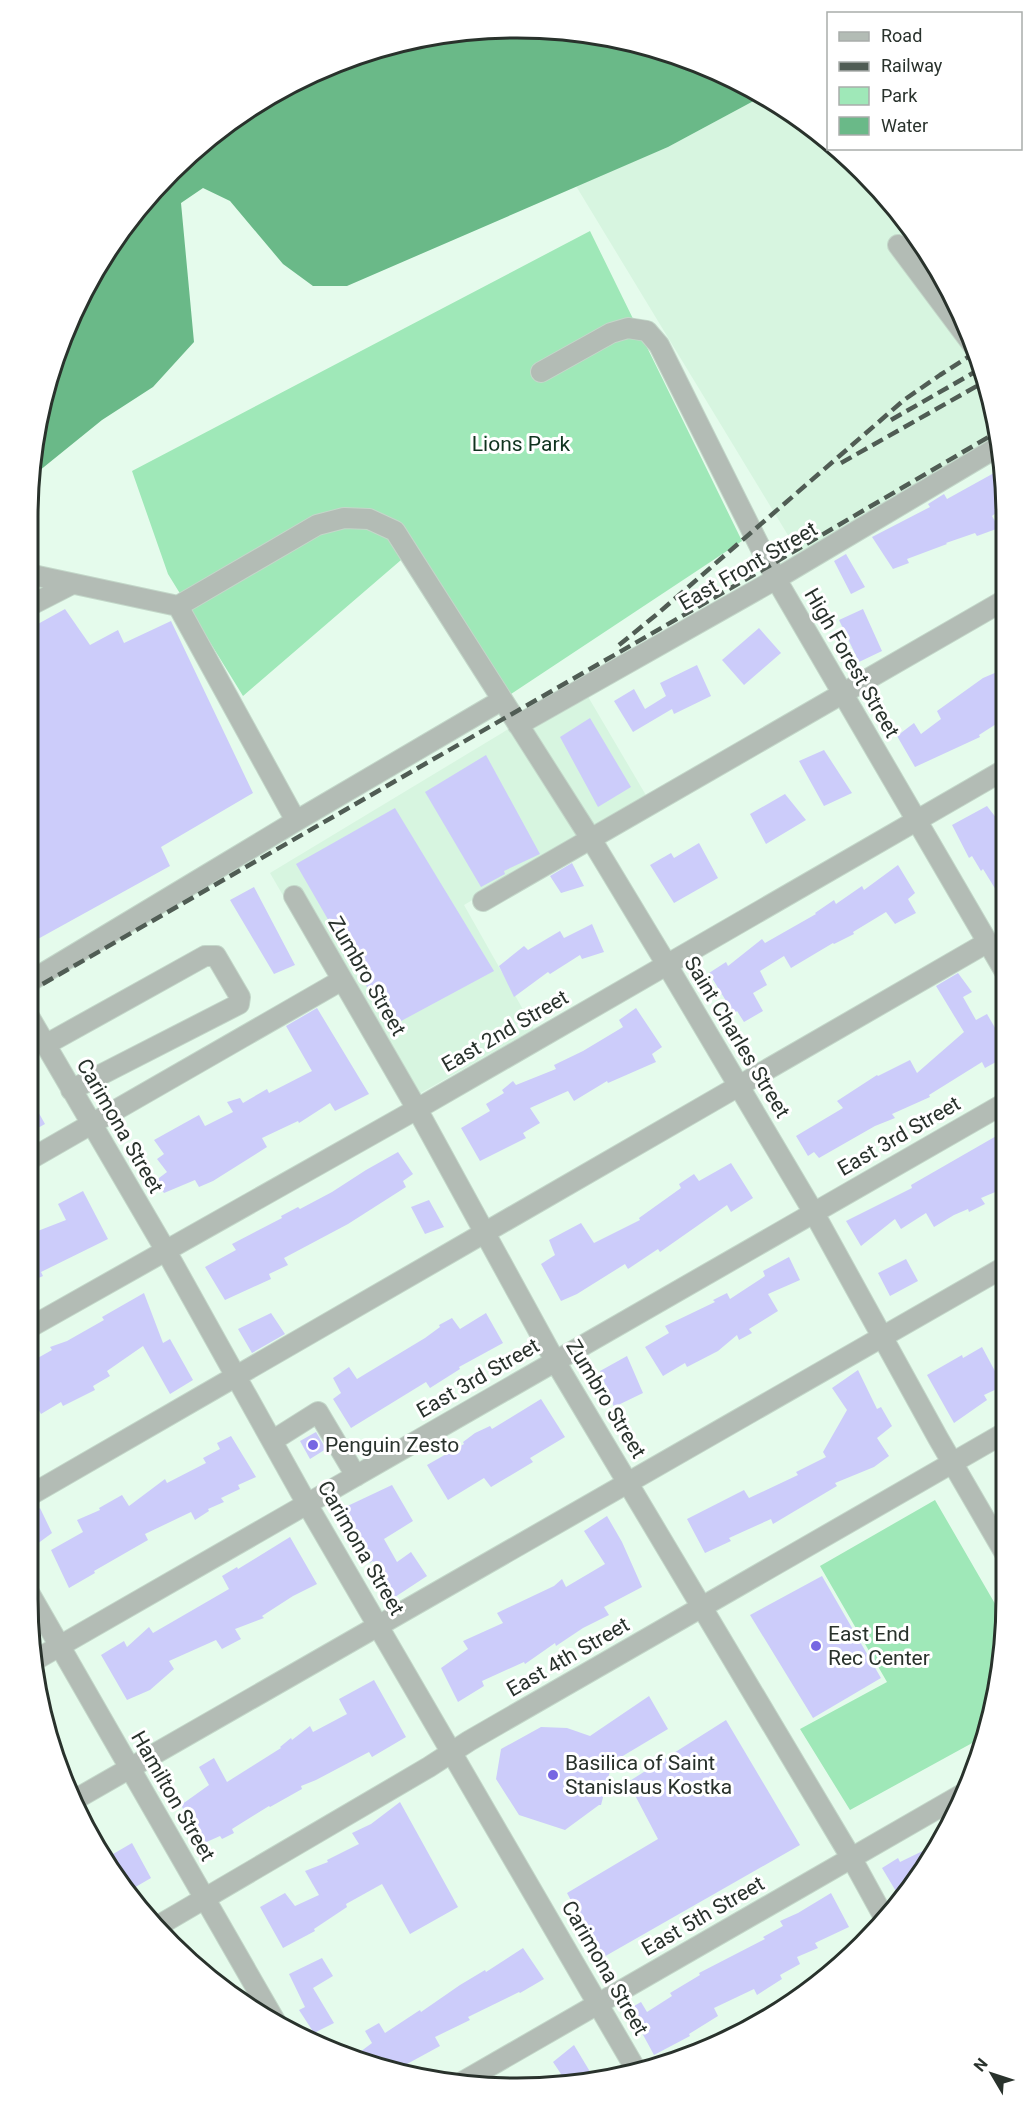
<svg xmlns="http://www.w3.org/2000/svg" width="1034" height="2116" viewBox="0 0 1034 2116" font-family="Roboto,sans-serif">
	<rect width="100%" height="100%" fill="#e5fbec"/>
	<path fill="#d7f5e0" d="M761,97L816,128L828,141V148L836,149L906,219L970,330L999,438L800,555L576,186L668,147Z
		M580,683L647,797L464,905L534,1029L403,1103L270,873L502,733Z"/>
	<path fill="#9fe8b8" d="M590,231L742,541L502,700L408,554L243,696L168,574L132,471Z
		M935,1500L1005,1621L998,1695L985,1736L850,1810L800,1729L887,1682L820,1566Z"/>
	<path fill="#6ab988" d="M517,27L613,36L705,64L761,97L668,147L347,286H313L283,264L230,201L203,188L181,203L194,342L153,387L102,420L39,471L31,474L36,421L64,329L110,244L171,170L245,109L330,64L422,36Z"/>
	<path fill="#ccccfa" d="M1003,468V508L992,516L999,528L977,536L975,533L946,543L947,544L907,559L909,563L893,569L872,537L930,507L928,504L944,494L947,499Z
		M846,554L865,587L851,594L834,561Z
		M65,609L90,645L118,630L124,643L171,621L253,793L161,847L170,866L27,945V630Z
		M863,609L882,651L859,662L839,620Z
		M759,628L781,653L744,685L722,660Z
		M697,665L711,696L674,714L672,709L633,732L614,701L634,689L645,709L666,696L660,683Z
		M1004,669V719L979,735L980,737L915,767L897,736L914,723L921,734L941,719L937,711L983,678Z
		M590,718L631,787L598,807L560,737Z
		M824,750L852,793L824,806L799,761Z
		M486,755L540,854L504,871L505,874L481,887L425,792Z
		M785,794L806,820L766,844L750,814Z
		M987,806L997,819L1004,815V903L983,869L981,871L972,856L969,858L952,825Z
		M395,808L494,971L390,1027L296,864Z
		M699,843L718,878L674,903L650,865L671,853L674,858Z
		M572,863L584,886L561,893L550,876Z
		M898,865L915,893L908,899L916,913L895,924L886,912L853,932L854,934L834,944L833,943L791,968L784,956L760,971L767,985L753,993L763,1011L744,1022L737,1011L734,1014L709,973L726,962L728,966L762,939L765,943L816,914L815,913L834,900L836,904L862,886L864,890Z
		M254,887L295,965L274,974L230,900Z
		M592,924L604,952L582,959L580,955L550,974L548,972L514,997L499,966L524,946L528,950L560,931L564,938Z
		M958,973L972,992L963,997L976,1020L987,1014L1005,1045V1057L985,1068L982,1062L929,1095L930,1097L892,1114L895,1118L875,1126L819,1158L814,1152L808,1156L796,1136L843,1108L837,1101L877,1075L878,1076L910,1060L917,1073L964,1032L936,986Z
		M317,1008L369,1094L335,1111L330,1103L299,1123L298,1121L262,1138L267,1147L213,1181L199,1187L195,1180L164,1193L155,1181L167,1172L157,1159L164,1154L154,1140L199,1115L205,1126L233,1112L227,1102L240,1098L243,1103L267,1089L269,1093L312,1071L286,1026Z
		M636,1008L662,1047L652,1054L656,1062L608,1083L607,1081L574,1101L568,1091L530,1108L540,1123L523,1133L526,1138L480,1161L461,1128L490,1111L486,1104L504,1093L502,1090L513,1081L516,1085L556,1069L554,1065L583,1051L623,1027L619,1020Z
		M27,1092L45,1124L27,1134Z
		M1005,1131V1190H1000L981,1198L985,1204L969,1212L968,1209L954,1215L934,1227L926,1213L901,1229L895,1219L861,1246L846,1221L912,1188L911,1185Z
		M398,1152L413,1174L403,1181L406,1187L348,1224L284,1258L288,1265L269,1274L271,1279L225,1300L205,1267L236,1250L232,1244L282,1218L281,1216L298,1207L300,1209L332,1192L366,1170Z
		M731,1163L753,1198L731,1212L727,1205L660,1252L658,1249L628,1269L625,1264L577,1294L561,1301L541,1264L555,1255L549,1240L581,1223L594,1243L640,1220L639,1218L681,1188L679,1184L694,1174L699,1181Z
		M83,1191L108,1239L41,1272L43,1276L27,1283V1237L30,1234L66,1220L58,1204Z
		M429,1200L444,1227L425,1234L411,1207Z
		M789,1257L800,1280L768,1294L778,1311L749,1329L752,1333L739,1340L737,1335L718,1351L687,1367L685,1363L663,1376L645,1347L669,1333L665,1326L715,1302L713,1300L727,1293L730,1299L765,1276L763,1271Z
		M906,1259L918,1281L890,1296L878,1273Z
		M144,1293L163,1343L170,1339L193,1380L170,1394L143,1346L107,1371L110,1376L93,1386L95,1390L63,1406L61,1402L41,1414L27,1390V1364L52,1350L50,1347L67,1341L104,1320L102,1317Z
		M271,1313L285,1334L252,1353L238,1329Z
		M486,1313L503,1343L459,1367L460,1369L430,1388L426,1382L351,1428L333,1399L341,1393L333,1378L349,1367L357,1379L425,1338L440,1327L439,1325L452,1318L460,1329Z
		M982,1347L1003,1386L984,1395L987,1400L954,1423L927,1375L962,1355L963,1358Z
		M627,1356L643,1393L614,1407L600,1371Z
		M858,1370L877,1409L881,1407L892,1426L877,1438L889,1456L874,1467L835,1483L837,1486L773,1524L771,1519L729,1538L731,1541L705,1553L687,1519L744,1490L749,1498L798,1475L796,1472L826,1457L823,1452L847,1410L832,1388Z
		M541,1399L565,1437L530,1458L533,1462L491,1487L484,1478L448,1500L427,1465L464,1444L463,1442L475,1433L490,1426L492,1429Z
		M316,1432L326,1449L310,1459L300,1441Z
		M231,1436L256,1477L238,1485L240,1489L221,1498L224,1502L208,1509L209,1511L195,1520L191,1512L145,1534L148,1540L94,1571L95,1573L69,1588L51,1550L83,1532L77,1520L100,1510L99,1508L122,1495L129,1506L165,1479L167,1483L206,1463L203,1458L220,1449L217,1443Z
		M392,1485L413,1521L384,1539L397,1562L411,1552L427,1576L395,1597L373,1561L370,1563L339,1510Z
		M40,1508L52,1533L33,1547L27,1535V1518Z
		M607,1516L622,1542L642,1587L604,1607L609,1615L583,1628L556,1646L555,1643L525,1664L524,1662L482,1681L484,1686L458,1702L441,1668L468,1649L463,1641L503,1623L497,1613L554,1586L562,1579L566,1587L605,1564L584,1531Z
		M290,1537L317,1584L293,1596L262,1616L264,1618L235,1629L241,1639L222,1649L216,1640L169,1661L174,1669L150,1690L127,1700L101,1655L124,1641L127,1647L149,1627L153,1633L229,1589L222,1576L237,1567L238,1569Z
		M822,1576L881,1678L813,1718L750,1615Z
		M374,1680L406,1737L372,1757L369,1752L316,1780L301,1786L302,1789L270,1807L269,1806L232,1829L234,1833L222,1839L220,1836L202,1844L181,1805L209,1785L199,1767L214,1758L227,1782L281,1748L280,1747L291,1738L292,1740L310,1726L313,1732L347,1714L339,1699Z
		M649,1696L668,1729L616,1760L614,1756L601,1805H599L565,1830L519,1815L496,1779L501,1749L541,1727L567,1728L590,1736Z
		M726,1720L800,1845L602,1958L567,1893L658,1839L628,1782Z
		M400,1802L458,1907L410,1934L382,1884L346,1904L347,1907L314,1929L315,1931L283,1948L260,1907L285,1893L295,1906L319,1895L305,1871L328,1862L327,1860L359,1844L352,1833L371,1824Z
		M132,1843L151,1878L132,1889L113,1854Z
		M933,1846L912,1879L900,1898L882,1868L898,1858L900,1862Z
		M831,1893L849,1927L815,1943L818,1948L797,1957L800,1964L780,1975L782,1979L757,1995L754,1989L714,2008L718,2016L689,2034L690,2036L654,2055L629,2009L641,2002L647,2012L672,1996L670,1993L700,1975L699,1973L765,1939L763,1937L783,1926L780,1921L798,1913Z
		M523,1948L544,1979L520,1993L519,1992L468,2017L470,2020L435,2037L440,2046L396,2070L356,2055L372,2043L365,2031L379,2023L385,2033L420,2010L421,2012L460,1985L485,1970L486,1972Z
		M322,1958L333,1976L313,1988L334,2023L314,2033L299,2010L305,2007L289,1974Z
		M574,2045L595,2080L581,2085L542,2084L561,2074L553,2062Z"/>
	<g fill="none" stroke-linecap="round" stroke-linejoin="round">
		<defs>
			<path id="minor" d="M898,245L975,348
				M541,372L611,333L628,328L647,331L659,345L776,579L1005,972
				M27,577L33,575L178,606L317,525L344,518L369,519L395,531L591,839L667,965L814,1213L938,1438L1007,1557
				M178,606L296,821
				M27,607L72,584
				M518,725L776,579L1001,445
				M294,896L417,1109L555,1361L852,1859L886,1921
				M483,901L1003,601
				M27,983L296,821L502,700
				M27,1017L30,1018L166,1251L307,1504L635,2068
				M45,1045L205,956H216L240,997L239,1004L71,1090
				M27,1161L342,980
				M27,1329L417,1109L1004,770
				M272,1441L318,1412L356,1476
				M27,1497L988,942
				M27,1589L278,2026
				M37,1659L1005,1103
				M76,1799L1006,1266
				M156,1927L429,1767L469,1741L1006,1432
				M464,2081L966,1792"/>
		</defs>
		<use href="#minor" stroke="#c3d7c9" stroke-width="22"/>
		<use href="#minor" stroke="#b3bcb5" stroke-width="20"/>
		<path stroke="#505c54" stroke-width="4.5" stroke-dasharray="12 6" stroke-linecap="butt" d="M891,420L980,369
			M841,463L984,382
			M619,645L656,615L904,400L940,375L976,352
			M27,993L769,566L997,432"/>
	</g>
	<g fill="#7667e2" stroke="#fff" stroke-width="2">
		<circle cx="313" cy="1445" r="6"/>
		<circle cx="816" cy="1646" r="6"/>
		<circle cx="553" cy="1775" r="6"/>
	</g>
	<g text-anchor="middle" stroke-width="6" stroke-linejoin="round" paint-order="stroke">
		<g font-size="21" fill="#10331f" stroke="#fff">
			<text x="521" y="451">Lions Park</text>
		</g>
		<g font-size="21" fill="#29322c" stroke="#fff">
			<text transform="translate(748 566) rotate(-30)" y="7">East Front Street</text>
			<text transform="translate(852 663) rotate(60)" y="7">High Forest Street</text>
			<text transform="translate(367 976) rotate(60)" y="7">Zumbro Street</text>
			<text transform="translate(505 1031) rotate(-30)" y="7">East 2nd Street</text>
			<text transform="translate(737 1037) rotate(59)" y="7">Saint Charles Street</text>
			<text transform="translate(120 1126) rotate(60)" y="7">Carimona Street</text>
			<text transform="translate(899 1136) rotate(-30)" y="7">East 3rd Street</text>
			<text transform="translate(478 1378) rotate(-30)" y="7">East 3rd Street</text>
			<text transform="translate(606 1399) rotate(59)" y="7">Zumbro Street</text>
			<text transform="translate(361 1548) rotate(60)" y="7">Carimona Street</text>
			<text transform="translate(568 1657) rotate(-30)" y="7">East 4th Street</text>
			<text transform="translate(173 1796) rotate(60)" y="7">Hamilton Street</text>
			<text transform="translate(703 1916) rotate(-30)" y="7">East 5th Street</text>
			<text transform="translate(605 1968) rotate(60)" y="7">Carimona Street</text>
		</g>
		<g font-size="21" fill="#29322c" stroke="#fff" text-anchor="start">
			<text x="325" y="1452">Penguin Zesto</text>
			<text x="828" y="1641">East End<tspan x="828" dy="24">Rec Center</tspan></text>
			<text x="565" y="1770">Basilica of Saint<tspan x="565" dy="24">Stanislaus Kostka</tspan></text>
		</g>
	</g>
	<path d="M0 0H1034V2116H0ZM517 38H517A479 479 0 0 1 996 517V1599A479 479 0 0 1 517 2078H517A479 479 0 0 1 38 1599V517A479 479 0 0 1 517 38Z" fill="#fff" fill-rule="evenodd"/>
	<path fill="none" stroke="#29322c" stroke-width="3" d="M517 38H517A479 479 0 0 1 996 517V1599A479 479 0 0 1 517 2078H517A479 479 0 0 1 38 1599V517A479 479 0 0 1 517 38Z"/>
	<rect x="827" y="12" width="195" height="138" fill="#ffffff" stroke="#a9adab" stroke-width="1.5"/>
	<rect x="839" y="32" width="30" height="9" fill="#b3bcb5" stroke="#a9adab" stroke-width="1.5"/>
	<text x="881" y="42" font-size="18" fill="#29322c">Road</text>
	<rect x="839" y="62" width="30" height="9" fill="#505c54" stroke="#a9adab" stroke-width="1.5"/>
	<text x="881" y="72" font-size="18" fill="#29322c">Railway</text>
	<rect x="839" y="87" width="30" height="18" fill="#9fe8b8" stroke="#a9adab" stroke-width="1.5"/>
	<text x="881" y="102" font-size="18" fill="#29322c">Park</text>
	<rect x="839" y="117" width="30" height="18" fill="#6ab988" stroke="#a9adab" stroke-width="1.5"/>
	<text x="881" y="132" font-size="18" fill="#29322c">Water</text>
	<g transform="translate(992 2074) rotate(309)" stroke="#ffffff" stroke-width="4.5" paint-order="stroke">
	<path d="M0-4.5L10 22L0 15L-10 22Z" fill="#29322c"/>
	<text y="-9" font-size="16" font-weight="bold" text-anchor="middle" fill="#29322c">N</text>
	</g>
</svg>
